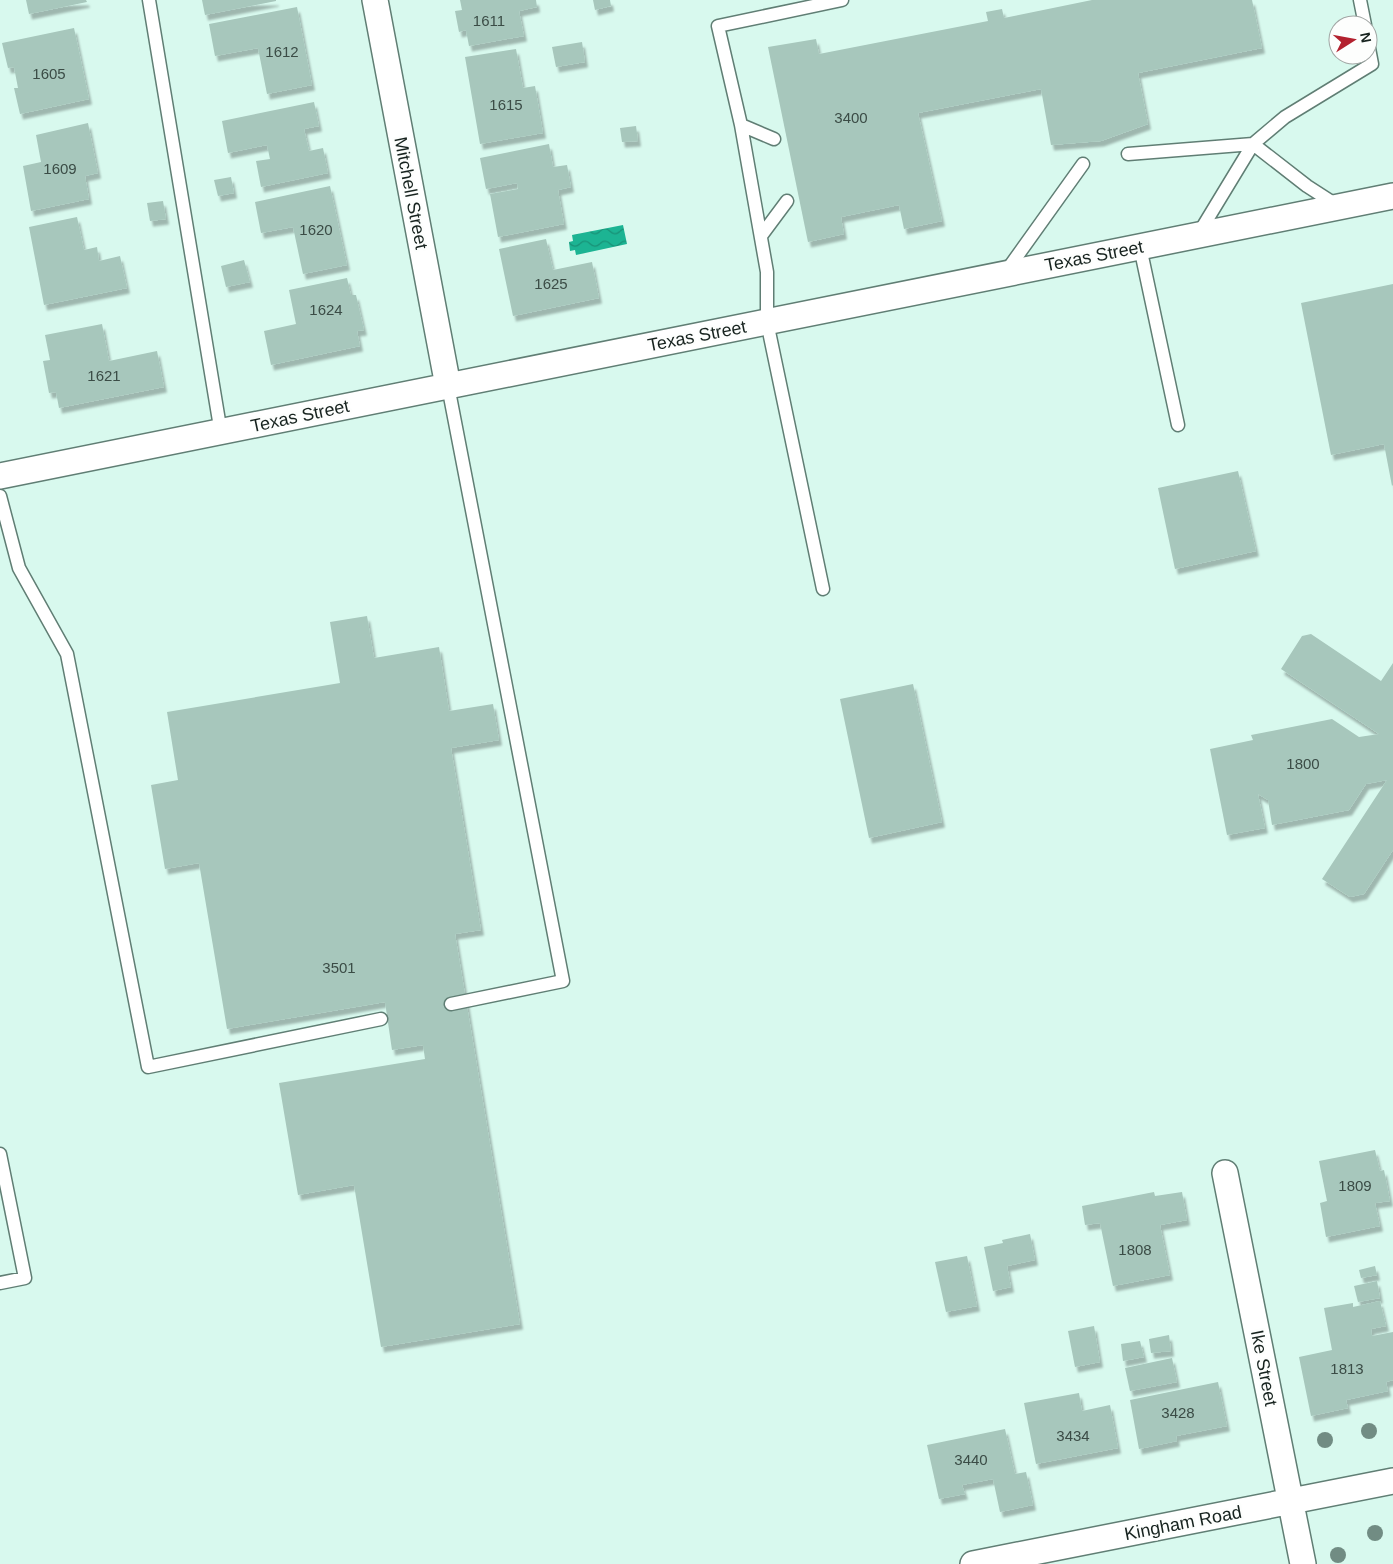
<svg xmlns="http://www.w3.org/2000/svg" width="1393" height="1564" viewBox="0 0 1393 1564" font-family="Arial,sans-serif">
	<defs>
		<pattern id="water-waves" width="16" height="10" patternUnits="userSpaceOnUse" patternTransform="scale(1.25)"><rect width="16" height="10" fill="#1cb493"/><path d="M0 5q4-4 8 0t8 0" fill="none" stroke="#189277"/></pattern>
		<filter id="shadow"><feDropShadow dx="3" dy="5.5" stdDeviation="1" flood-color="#0004"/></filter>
	</defs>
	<rect width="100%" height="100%" fill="#d8f9ee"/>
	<path fill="url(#water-waves)" d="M623,225L627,244L576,255L575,250L570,251L569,242L573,241L572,235Z"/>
	<path fill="#a7c7bc" filter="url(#shadow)" d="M26,0H86L87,2L29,14Z
		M202,0H276V1L205,15Z
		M460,0H536L537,7L519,11L524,36L469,46L466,30L459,32L455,11L462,10Z
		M593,0H610L611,6L595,10Z
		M1092,0H1252L1262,48L1138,73L1148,124L1101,141L1051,145L1041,89L918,113L942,221L904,229L899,205L841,217L844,234L808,242L768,47L816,39L819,54L988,21L986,12L1002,9L1004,18Z
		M297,7L312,85L267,94L258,48L215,56L209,24Z
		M74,28L89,99L20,114L14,88H18L14,67L8,68L2,43Z
		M582,42L585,62L556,67L552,47Z
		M516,49L523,88L535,86L543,133L480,144L465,57Z
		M314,102L319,126L304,129L309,151L323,148L328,173L261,187L256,161L270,159L267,145L228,153L222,121Z
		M88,123L98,173L85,176L89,199L31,211L23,166L41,162L36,135Z
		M636,126L638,141L622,142L620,128Z
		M549,144L553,167L567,165L571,187L558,190L564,224L498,237L490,194L518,189L517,183L486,189L480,158Z
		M231,177L234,193L218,196L214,180Z
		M330,186L347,265L303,274L293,227L261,233L255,202Z
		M163,201L166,219L150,221L147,203Z
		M77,217L84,250L97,247L99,261L120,256L127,288L44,305L29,227Z
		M546,239L553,270L592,262L599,298L513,316L499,249Z
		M244,260L250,282L226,287L221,266Z
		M347,278L351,295H356L364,330L357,331L360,346L271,365L264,331L296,324L289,290Z
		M1393,284V485L1392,486L1384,444L1331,455L1301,303Z
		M102,324L109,361L157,351L164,387L59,408L56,392L49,393L43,361L50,360L45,335Z
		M1238,471L1256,551L1175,569L1158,488Z
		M367,616L374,658L439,647L449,711L493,704L499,740L451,748L481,930L455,934L520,1324L381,1347L354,1185L298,1195L279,1083L425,1059L423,1045L392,1050L385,1002L227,1029L199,863L165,869L151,785L178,780L167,712L340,683L330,622Z
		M1311,634L1381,681L1393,663V850L1364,894L1350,897L1322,879L1387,780L1366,784L1349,810L1272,825L1268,800L1258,794L1265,828L1227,835L1210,749L1253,740L1251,735L1332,719L1359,737L1379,734L1281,669L1302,636Z
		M913,684L942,822L869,838L840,699Z
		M1375,1150L1380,1171L1384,1170L1390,1201L1375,1203L1380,1226L1326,1237L1320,1203L1327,1201L1319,1161Z
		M1154,1192L1155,1196L1182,1192L1187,1220L1160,1225L1170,1275L1113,1286L1100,1223L1085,1225L1082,1206Z
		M1030,1234L1035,1260L1007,1266L1011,1287L993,1291L984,1247L1003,1243L1002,1240Z
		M967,1256L977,1306L946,1312L935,1262Z
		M1375,1266L1377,1275L1361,1278L1359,1270Z
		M1377,1281L1380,1298L1358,1302L1354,1286Z
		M1380,1301L1386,1326L1371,1329L1372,1336L1393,1332V1380L1386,1382L1388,1391L1346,1400L1348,1408L1311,1416L1299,1357L1332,1350L1324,1308L1353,1303V1307Z
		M1094,1326L1100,1362L1075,1367L1068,1331Z
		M1169,1335L1171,1351L1151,1353L1149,1339Z
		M1140,1341L1144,1357L1123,1361L1121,1344Z
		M1172,1358L1177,1382L1130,1391L1125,1368Z
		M1218,1382L1227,1426L1176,1436L1177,1441L1139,1449L1130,1400Z
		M1079,1393L1082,1411L1110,1405L1118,1448L1036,1464L1024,1403Z
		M1005,1429L1015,1474L1026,1472L1033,1505L1000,1512L993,1479L962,1485L965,1494L939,1499L927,1445Z"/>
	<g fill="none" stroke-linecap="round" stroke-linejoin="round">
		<defs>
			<path id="service" d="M149,0L221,433
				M1360,0L1365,25
				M741,125L774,139
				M1128,154L1253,144L1307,186L1338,206
				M1199,233L1253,144L1285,117L1372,64L1368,43
				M761,236L787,201
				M1140,247L1178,425
				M1005,273L1083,164
				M448,386L563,981L451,1004
				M0,496L19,568L67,654L148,1067L381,1019
				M823,589L767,322V272L741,125L718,26L842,0
				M0,1154L25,1278L0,1283"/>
			<path id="minor" d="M375,0L448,386
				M0,476L1393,196
				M1225,1173L1303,1564
				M973,1564L1393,1481"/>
		</defs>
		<use href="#service" stroke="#607e74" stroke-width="15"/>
		<use href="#minor" stroke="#607e74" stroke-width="28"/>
		<use href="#service" stroke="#fff" stroke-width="12"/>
		<use href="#minor" stroke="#fff" stroke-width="25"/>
	</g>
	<g fill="#718c83">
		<circle cx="1369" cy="1431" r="8"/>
		<circle cx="1325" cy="1440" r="8"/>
		<circle cx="1375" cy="1533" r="8"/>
		<circle cx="1338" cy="1555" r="8"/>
	</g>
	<g text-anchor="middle" stroke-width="5" stroke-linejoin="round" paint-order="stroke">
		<g font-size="15" fill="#3b4c46">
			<text x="489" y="26">1611</text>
			<text x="282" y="57">1612</text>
			<text x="49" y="79">1605</text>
			<text x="506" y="110">1615</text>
			<text x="851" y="123">3400</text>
			<text x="60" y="174">1609</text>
			<text x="316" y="235">1620</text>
			<text x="551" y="289">1625</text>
			<text x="326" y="315">1624</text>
			<text x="104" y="381">1621</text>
			<text x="1303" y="769">1800</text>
			<text x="339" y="973">3501</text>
			<text x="1355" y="1191">1809</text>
			<text x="1135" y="1255">1808</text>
			<text x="1347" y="1374">1813</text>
			<text x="1178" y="1418">3428</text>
			<text x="1073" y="1441">3434</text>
			<text x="971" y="1465">3440</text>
		</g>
		<g font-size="18" fill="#17231f" stroke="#fdfefd">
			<text transform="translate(411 193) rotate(79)" y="6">Mitchell Street</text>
			<text transform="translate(1094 256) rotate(-11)" y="6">Texas Street</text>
			<text transform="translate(697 336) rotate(-11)" y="6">Texas Street</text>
			<text transform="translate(300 416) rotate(-12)" y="6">Texas Street</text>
			<text transform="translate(1264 1368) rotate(79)" y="6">Ike Street</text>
			<text transform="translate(1183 1523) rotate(-11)" y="6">Kingham Road</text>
		</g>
	</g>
	<g transform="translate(1353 40) rotate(79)"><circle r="24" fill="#fdfefd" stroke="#a1a6a4"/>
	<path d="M0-4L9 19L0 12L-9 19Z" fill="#b3212f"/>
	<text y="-8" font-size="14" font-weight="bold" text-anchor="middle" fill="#17231f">N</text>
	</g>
</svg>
